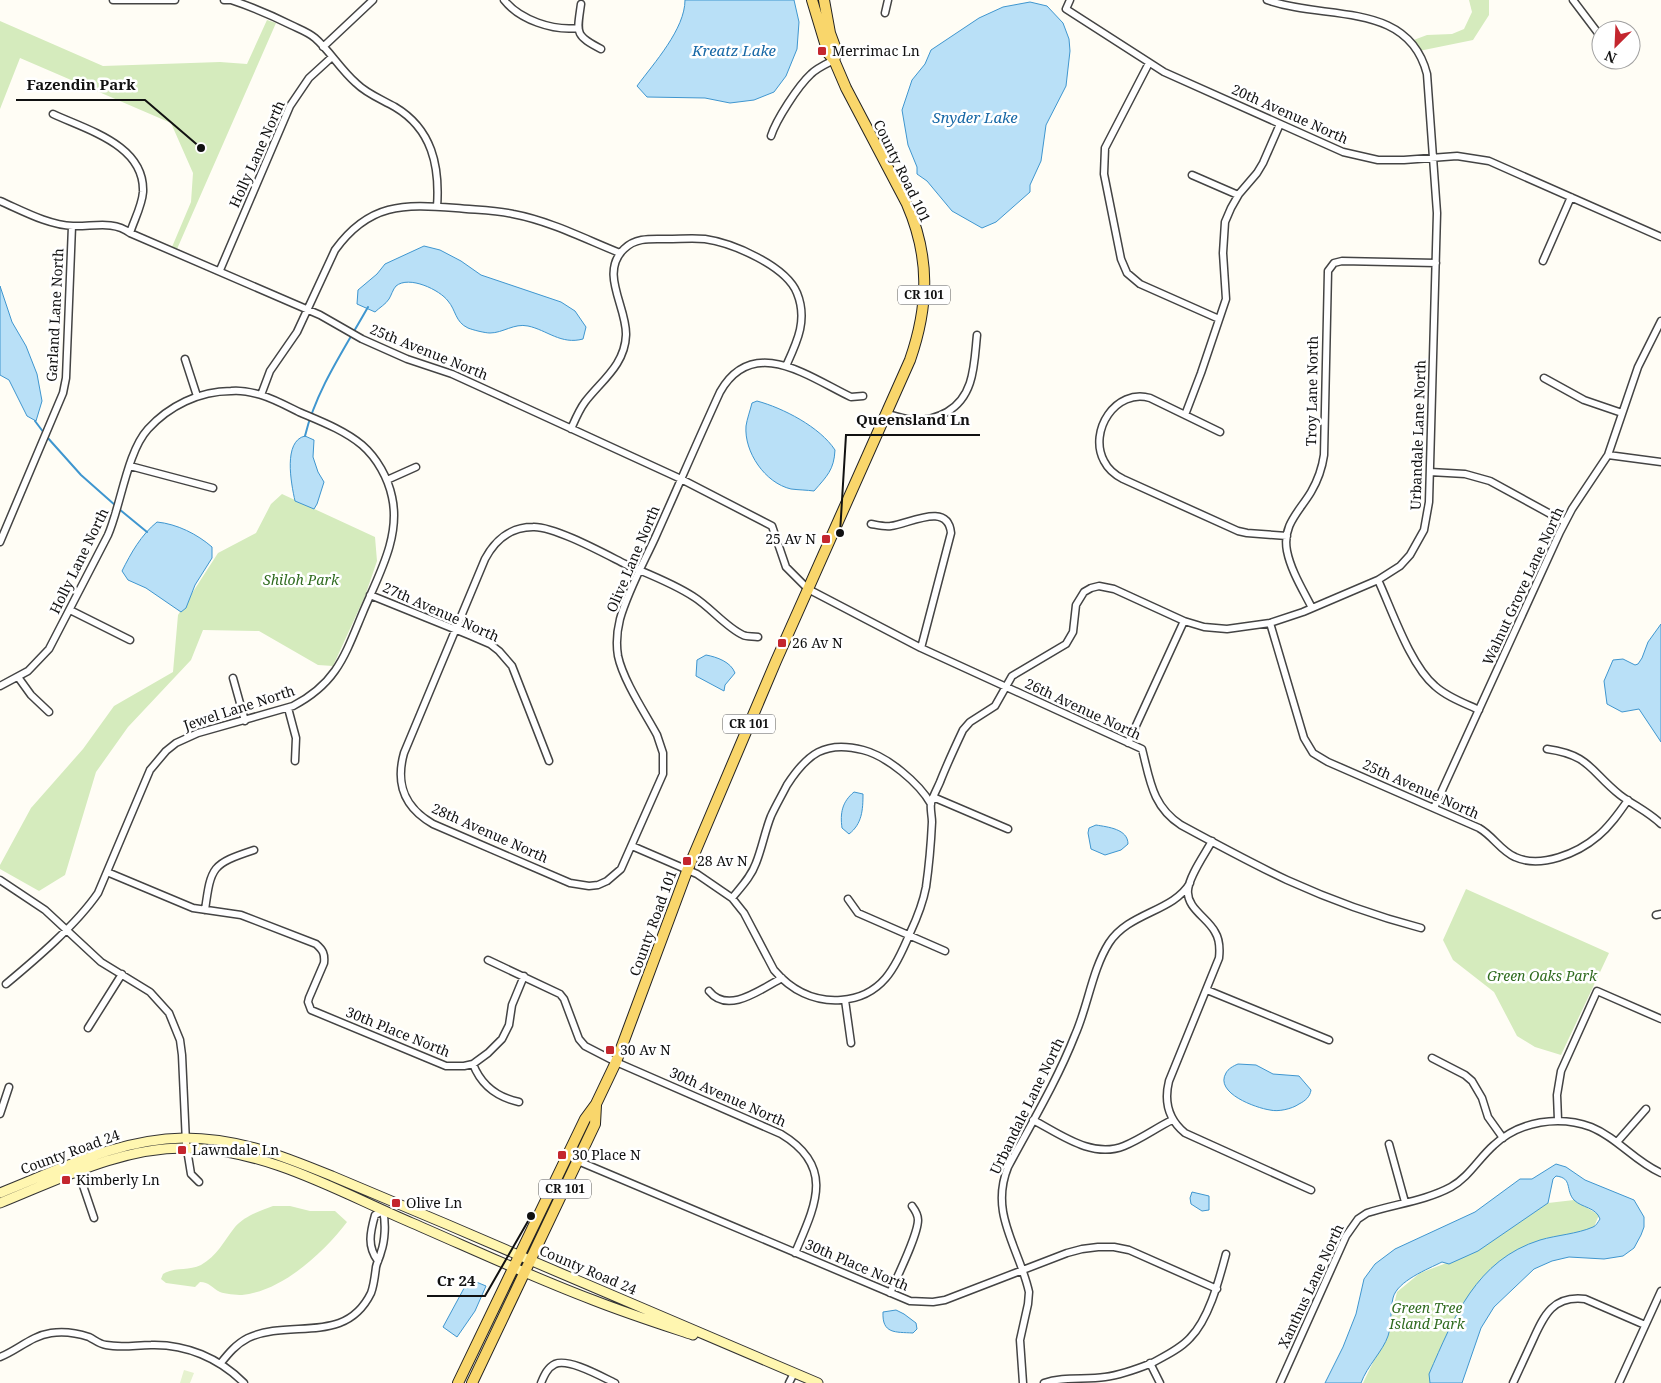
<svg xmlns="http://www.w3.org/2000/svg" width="1661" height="1383" viewBox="0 0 1661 1383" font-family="'Noto Serif',serif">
	<rect width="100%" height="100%" fill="#fffdf5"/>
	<path fill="#d5ebbd" d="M1469,0H1489V15L1473,40L1419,51L1411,41L1427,35L1452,34L1464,29L1472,12Z
		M267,20L276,23L177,249L172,247L191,202L193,173L171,123L20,58L0,109V21L103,66L220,62L247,64Z
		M282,494L375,537L377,561L365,596L333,666L318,665L259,631L203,630L191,660L128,727L96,772L65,875L39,891L0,869V865L31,808L83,749L114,706L173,672L178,615L218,553L256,533L271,504Z
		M1466,889L1609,953L1561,1055L1535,1047L1517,1036L1494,992L1453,960L1443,940Z
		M1574,1200L1599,1215L1594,1227L1481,1278L1436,1383H1363L1378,1352L1391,1317L1397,1292L1420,1273L1457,1259L1490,1242L1548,1203Z
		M273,1206H290L310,1211H335L347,1222C324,1252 283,1291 242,1295C236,1295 225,1294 220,1292C212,1288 209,1282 200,1282L195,1287L166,1283L161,1279L163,1274C174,1267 188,1271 201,1265C217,1256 224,1241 235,1227C244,1216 260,1211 273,1206Z"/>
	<path fill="#e6f2cf" d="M184,1370L194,1373L190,1383H180Z"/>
	<path fill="#b9e0f7" stroke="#3f96cf" d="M685,0H794L799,22L797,49L786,76L774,92L754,100L730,103L705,98L647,97L637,86C654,63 685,29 685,0Z
		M1030,2L1047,6L1063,23L1069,39L1070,51L1066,86L1046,125L1041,161L1030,185V192L996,222L982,228L952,211L927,181L917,174V167L908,145L902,110L912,80L925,64L931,50L979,18L1003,7Z
		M424,246L440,250L461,261L481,275L561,302L575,311L586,327L583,339C561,345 547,330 528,326C514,323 503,333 490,333C485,333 473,330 468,328C455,322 456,310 448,301C440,290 409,275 396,286C393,289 391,296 389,299C386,304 379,308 375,312L357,304L358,290L377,274L385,264Z
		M0,286L12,322L26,346L37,374L42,401L36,421L27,416L9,380L0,375Z
		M757,401C783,408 820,427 835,450C834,470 827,476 814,491C807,490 799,490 791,489C765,483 744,452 746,426C747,419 750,411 752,403Z
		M305,436L314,440L313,457L318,472L324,482L317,504L314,509L295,501C291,483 283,441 305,436Z
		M157,522C177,524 197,534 212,547V558L195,585L186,608L181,612L146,588L128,580L122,571C131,553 141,535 157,522Z
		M1661,624V742L1639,709L1622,712L1607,704L1604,681L1613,660L1623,659L1635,665L1638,664L1642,658L1648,642Z
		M706,655C717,657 731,662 735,673L725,685L724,691L696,676L697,660Z
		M854,792L863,794C863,810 862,824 849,834L842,828C840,813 842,802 854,792Z
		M1096,825C1108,827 1128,829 1128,844L1121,850L1105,855L1091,849L1088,833L1089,828Z
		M1238,1064L1256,1065L1273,1074L1299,1076L1311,1090C1310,1097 1305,1101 1299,1104C1292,1109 1278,1112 1270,1110C1256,1108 1214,1093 1226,1073C1228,1069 1233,1066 1238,1064Z
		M1556,1164L1566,1167L1585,1180L1634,1200L1644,1217V1227L1641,1235L1634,1248L1623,1256L1604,1259L1569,1257L1552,1261L1534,1269L1494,1307L1481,1328L1462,1383H1430L1429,1374C1454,1317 1476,1260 1540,1240C1557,1235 1577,1234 1593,1227C1596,1226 1598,1222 1600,1219C1596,1207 1582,1208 1574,1200C1565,1190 1573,1178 1556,1176L1553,1179L1548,1203L1478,1251L1449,1264L1442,1262C1428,1269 1397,1281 1393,1298C1390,1310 1392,1324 1388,1336C1383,1351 1367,1366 1361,1383H1325L1343,1347L1356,1314L1364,1279L1375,1264L1395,1249L1475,1212L1520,1179H1532Z
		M1192,1192L1209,1196V1210L1202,1211L1191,1204L1190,1198Z
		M469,1279L486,1286L475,1311L457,1337L443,1327Z
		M896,1310L904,1314L916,1323L917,1329L913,1333C895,1332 882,1334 883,1312Z"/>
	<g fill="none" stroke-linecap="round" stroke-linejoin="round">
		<path stroke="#3f96cf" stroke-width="2" d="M35,421L44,433
			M305,436C316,390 345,348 368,307
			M47,437L81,475L116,506
			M119,509L147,532"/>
		<defs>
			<path id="street" d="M113,0H175
				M224,0H231C252,7 271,15 291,25C299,29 308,32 315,38C330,51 340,69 356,83C367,94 381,99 395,107C432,129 440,166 437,207
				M504,0C520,20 553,31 578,28
				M1070,0L1066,9L1164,72L1343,152L1378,160H1404L1457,156L1489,161L1661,237
				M1573,0L1601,37
				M581,4C577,33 574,35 601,49
				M885,13L888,0
				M323,47L373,0
				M1149,63L1105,148L1104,174L1121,259L1127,273L1140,284L1219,319
				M53,114C87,130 145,145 143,192C142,206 134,220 130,233
				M771,136C776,120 798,86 811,74C817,68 826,64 834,60
				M1192,175L1238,195
				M0,201C23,211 48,225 73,226C92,227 113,220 130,233L320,315L362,339L407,359L452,374L498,395L681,479L772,526L786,567L808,589L921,648L1142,749C1150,780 1152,806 1181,825C1216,844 1251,863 1287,880C1331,900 1375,916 1421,928
				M1543,261L1571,197
				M220,270L290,106L309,78L332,57
				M185,359L197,396
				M1544,378L1584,400L1622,413
				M261,395L270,371L297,332L335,250C369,203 403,204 456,208C475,210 495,210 513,214C550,221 585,239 620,253
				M886,414C897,416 906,420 917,420C928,420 938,417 947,412C975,396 974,363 977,335
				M1185,415L1201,373L1226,299L1223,253L1225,222L1231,208L1239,194L1257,173L1263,163L1280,124
				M571,429C575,420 579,410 585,402C601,381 625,365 626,335C627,307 599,273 624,249C636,237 652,239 667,239C680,239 693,238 705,239C733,243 786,266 797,293C808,320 797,342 786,366
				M1220,432L1150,398C1116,388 1088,431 1104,461C1108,469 1115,475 1123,479L1238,531L1247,533L1287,536
				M1608,455L1661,462
				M130,466L213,488
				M1430,472L1465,474L1490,481L1565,522
				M387,480L416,467
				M871,524C877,525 885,527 891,526C909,524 948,501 951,533L921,648
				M0,542L63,393L66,378L72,226
				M1378,580C1392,610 1410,665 1435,686C1447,697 1464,703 1479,710
				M370,595L469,635L490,644L499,651L512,666L549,761
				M1312,608C1303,590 1291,571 1287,551C1282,525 1299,512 1311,492C1318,480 1322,469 1324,455L1328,271L1334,263L1342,261L1436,263
				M70,610L130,640
				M1270,623L1304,738L1313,753L1328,762L1479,828C1493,836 1501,851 1515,857C1541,869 1578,853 1598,836C1610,826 1619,813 1628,800
				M758,637C753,636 747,637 743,635C727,628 710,607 694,597C673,583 648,574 625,564C605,554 554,526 533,527C511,527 495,540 485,559L404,753C395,785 405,808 433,824L570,883L589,886L598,885L607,881L621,869L663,774V753L657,735C645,713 623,680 618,656C616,644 617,631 620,619C628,591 643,564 655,538C677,489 698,440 720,392C753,334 809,377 851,397L863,396
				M18,677L31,695L49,712
				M233,678L245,721
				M0,686L28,671L49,649L108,535C121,505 127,452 148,429C169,406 199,391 231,391C241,390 251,392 261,395C274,399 287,406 299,412C320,421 344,430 362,445C377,458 388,478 392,497C401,537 378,576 363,612C345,655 337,683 293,706L198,733L176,743L166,751L150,770L98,893C76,925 36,959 6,984
				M288,708L296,738L295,761
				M1128,743L1184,621
				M1547,749C1590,755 1590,771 1620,795C1633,805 1649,812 1661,824
				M933,797L1008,829
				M1434,808L1560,532L1572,509L1608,455L1638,367L1661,321
				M1212,841C1205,854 1189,876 1188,890C1186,908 1208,918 1215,932C1220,940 1220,949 1219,958L1169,1081C1164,1101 1168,1119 1185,1133L1311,1190
				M632,846L697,874L732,898L744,913L774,970C791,990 814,1002 841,1000C882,997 896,967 910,933C917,918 923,903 926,887C929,866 931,843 932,822C932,816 930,809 931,803C933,796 937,789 940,782C947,764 955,747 963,730L970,722L995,706L1012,676L1066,644L1073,632L1076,605L1084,592L1091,588L1099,586L1114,589L1184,621L1204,627L1227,629L1270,623L1303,612L1378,580L1400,566L1410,555L1424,530L1429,502L1437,213L1427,74C1408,0 1325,21 1267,0
				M107,872L193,908L241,915L316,944C323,950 325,954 324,963L309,998L308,1002L311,1010L446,1066H464L473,1064L488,1053L502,1039L509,1025L512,1005L524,976
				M0,880L45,910L101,962L150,992L169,1013L180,1040L182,1055L186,1143L191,1174L199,1182
				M732,898C741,887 751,877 756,863C762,848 765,831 771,816C776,805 782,795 787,785C807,754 825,740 863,750C887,756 919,783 931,804
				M848,899L858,913L945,951
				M205,910C211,866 212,864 254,850
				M1656,915L1661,914
				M488,960L560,994L564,999L579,1039L585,1046L616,1062L781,1134C836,1167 815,1206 795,1253
				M1207,990L1329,1040
				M709,991C728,1015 761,989 782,978
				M845,1000L851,1043
				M88,1028L122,974
				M1432,1058L1465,1075L1472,1081L1482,1098L1488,1117L1503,1138
				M473,1064C481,1085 496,1097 519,1102
				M0,1114L9,1087
				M1033,1120C1060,1134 1092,1159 1124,1146C1141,1139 1156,1128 1172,1120
				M1558,1120L1557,1095L1561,1071L1597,991L1661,1019
				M1617,1142L1646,1109
				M1389,1144L1405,1202
				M578,1161L910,1301L933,1302L945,1300L1067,1253L1082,1249L1098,1247H1114L1129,1250L1217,1289
				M75,1162L94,1218
				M378,1261C367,1246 370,1233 375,1215L383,1211
				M890,1293C897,1277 918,1235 918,1220C918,1214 915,1210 912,1206
				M0,1357C18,1350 31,1336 51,1333C64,1331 77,1333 89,1337C95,1340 99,1344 106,1345C122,1348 136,1345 151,1345C186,1344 219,1358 244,1383
				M1150,1363L1160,1383
				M220,1364C228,1354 236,1344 248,1338C291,1318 345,1346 371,1293C374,1285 375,1275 376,1267C377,1262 380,1257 381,1252C385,1241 386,1223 383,1211
				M541,1383C544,1376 547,1368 555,1364C569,1358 602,1377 615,1383
				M789,1383L794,1373
				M1023,1383L1020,1340L1028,1304L1029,1292C1019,1247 989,1214 1008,1167C1031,1124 1057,1081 1075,1035C1088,1006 1092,970 1109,943C1129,912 1173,912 1190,883
				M1044,1383C1063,1376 1085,1380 1105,1377C1121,1375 1137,1369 1152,1363C1165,1356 1180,1349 1190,1338C1209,1319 1219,1280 1226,1254
				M1280,1383L1346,1236L1358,1219L1367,1213C1394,1204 1425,1201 1451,1187C1469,1177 1479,1158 1494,1145C1520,1121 1559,1115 1591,1127C1618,1138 1634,1161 1661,1173
				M1513,1383C1519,1370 1525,1357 1531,1344C1543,1318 1551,1295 1585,1299L1645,1325
				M1619,1383L1661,1291"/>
			<path id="secondary" d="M0,1193C61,1169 118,1139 184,1138C239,1138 283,1156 332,1176C370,1192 408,1208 446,1224C570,1277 694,1331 818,1383
				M0,1203C60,1179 121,1147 187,1148C269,1150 339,1192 412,1223C472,1249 532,1277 593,1300C626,1313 660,1324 693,1335"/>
			<path id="primary" d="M824,0L830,33L837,52L834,60
				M458,1383L585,1119L596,1104L616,1062L687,871L776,661L910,360C929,305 930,257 907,204L846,88L834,60L828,53L812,0
				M472,1383L595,1124L596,1105"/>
		</defs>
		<use href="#street" stroke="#444" stroke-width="9"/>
		<use href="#secondary" stroke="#333" stroke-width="11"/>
		<use href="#primary" stroke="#222" stroke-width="12"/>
		<use href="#street" stroke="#fff" stroke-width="6"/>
		<use href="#secondary" stroke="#fff6b0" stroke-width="9"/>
		<use href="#primary" stroke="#f9d66b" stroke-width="10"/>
	</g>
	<g fill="#c4262e" stroke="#fff" stroke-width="2">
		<rect x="817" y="46" width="10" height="10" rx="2.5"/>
		<rect x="821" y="534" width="10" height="10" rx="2.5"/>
		<rect x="777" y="638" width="10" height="10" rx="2.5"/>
		<rect x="682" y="856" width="10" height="10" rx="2.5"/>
		<rect x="605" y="1045" width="10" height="10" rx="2.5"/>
		<rect x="177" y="1145" width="10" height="10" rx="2.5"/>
		<rect x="557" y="1150" width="10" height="10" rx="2.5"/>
		<rect x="61" y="1175" width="10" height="10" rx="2.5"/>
		<rect x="391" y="1198" width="10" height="10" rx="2.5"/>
	</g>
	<g text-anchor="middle" stroke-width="5" stroke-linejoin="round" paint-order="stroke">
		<g fill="#fff" stroke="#585858" stroke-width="1">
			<rect x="898" y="285.5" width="52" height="19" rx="4"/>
			<rect x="723" y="714.5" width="52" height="19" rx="4"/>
			<rect x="539" y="1179.5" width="52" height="19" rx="4"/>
		</g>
		<g font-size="12" font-weight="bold" fill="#111">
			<text x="924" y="299">CR 101</text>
			<text x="749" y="728">CR 101</text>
			<text x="565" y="1193">CR 101</text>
		</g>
		<g font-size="14" fill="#111" stroke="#fff" text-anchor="start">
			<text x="832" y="56">Merrimac Ln</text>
			<text x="816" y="544" text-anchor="end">25 Av N</text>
			<text x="792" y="648">26 Av N</text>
			<text x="697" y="866">28 Av N</text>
			<text x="620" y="1055">30 Av N</text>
			<text x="192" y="1155">Lawndale Ln</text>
			<text x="572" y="1160">30 Place N</text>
			<text x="76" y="1185">Kimberly Ln</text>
			<text x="406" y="1208">Olive Ln</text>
		</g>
		<g font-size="14" fill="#111" stroke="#fff">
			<text transform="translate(1290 114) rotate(24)" y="5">20th Avenue North</text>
			<text transform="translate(257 154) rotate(-66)" y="5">Holly Lane North</text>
			<text transform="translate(902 171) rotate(64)" y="5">County Road 101</text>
			<text transform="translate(55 315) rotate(-87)" y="5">Garland Lane North</text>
			<text transform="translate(429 352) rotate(22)" y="5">25th Avenue North</text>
			<text transform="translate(1312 391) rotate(-89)" y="5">Troy Lane North</text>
			<text transform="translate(1418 435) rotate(-88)" y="5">Urbandale Lane North</text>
			<text transform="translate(633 559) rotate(-67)" y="5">Olive Lane North</text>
			<text transform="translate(79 561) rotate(-64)" y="5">Holly Lane North</text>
			<text transform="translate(1523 586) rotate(-65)" y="5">Walnut Grove Lane North</text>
			<text transform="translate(441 612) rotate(24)" y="5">27th Avenue North</text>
			<text transform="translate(239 708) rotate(-18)" y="5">Jewel Lane North</text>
			<text transform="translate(1083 709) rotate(25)" y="5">26th Avenue North</text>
			<text transform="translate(1421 789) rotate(24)" y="5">25th Avenue North</text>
			<text transform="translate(490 833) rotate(24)" y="5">28th Avenue North</text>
			<text transform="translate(653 923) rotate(-70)" y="5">County Road 101</text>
			<text transform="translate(398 1032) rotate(22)" y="5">30th Place North</text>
			<text transform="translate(728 1097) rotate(24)" y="5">30th Avenue North</text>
			<text transform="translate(1027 1106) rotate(-64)" y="5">Urbandale Lane North</text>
			<text transform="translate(70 1152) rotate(-20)" y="5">County Road 24</text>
			<text transform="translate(857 1265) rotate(23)" y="5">30th Place North</text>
			<text transform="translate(588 1270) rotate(23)" y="5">County Road 24</text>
			<text transform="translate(1311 1286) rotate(-65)" y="5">Xanthus Lane North</text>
		</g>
		<g font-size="14" font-style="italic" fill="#2f6b1f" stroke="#fff">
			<text x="301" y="585">Shiloh Park</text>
			<text x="1542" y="981">Green Oaks Park</text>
			<text x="1427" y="1313">Green Tree<tspan x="1427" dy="16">Island Park</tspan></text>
		</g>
		<g font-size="15" font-style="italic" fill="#1768a6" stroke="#fff">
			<text x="734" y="56">Kreatz Lake</text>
			<text x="975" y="123">Snyder Lake</text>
		</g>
	</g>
	<path fill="none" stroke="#111" stroke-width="2" d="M201 148L145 100H16M840 533L846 435H980M531 1216L485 1296H427"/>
	<g fill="#111" stroke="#fff" stroke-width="2">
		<circle cx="201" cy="148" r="5"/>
		<circle cx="840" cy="533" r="5"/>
		<circle cx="531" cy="1216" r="5"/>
	</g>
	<g font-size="15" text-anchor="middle" font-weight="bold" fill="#111" stroke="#fff" stroke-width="5" stroke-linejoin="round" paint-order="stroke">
		<text x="81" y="90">Fazendin Park</text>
		<text x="913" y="425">Queensland Ln</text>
		<text x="456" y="1286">Cr 24</text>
	</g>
	<g transform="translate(1616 45) rotate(204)"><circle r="24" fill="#ffffff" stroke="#a0a0a0"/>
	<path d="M0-4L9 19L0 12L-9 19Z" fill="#c4262e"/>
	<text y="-8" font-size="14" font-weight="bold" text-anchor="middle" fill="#111111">N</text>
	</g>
</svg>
